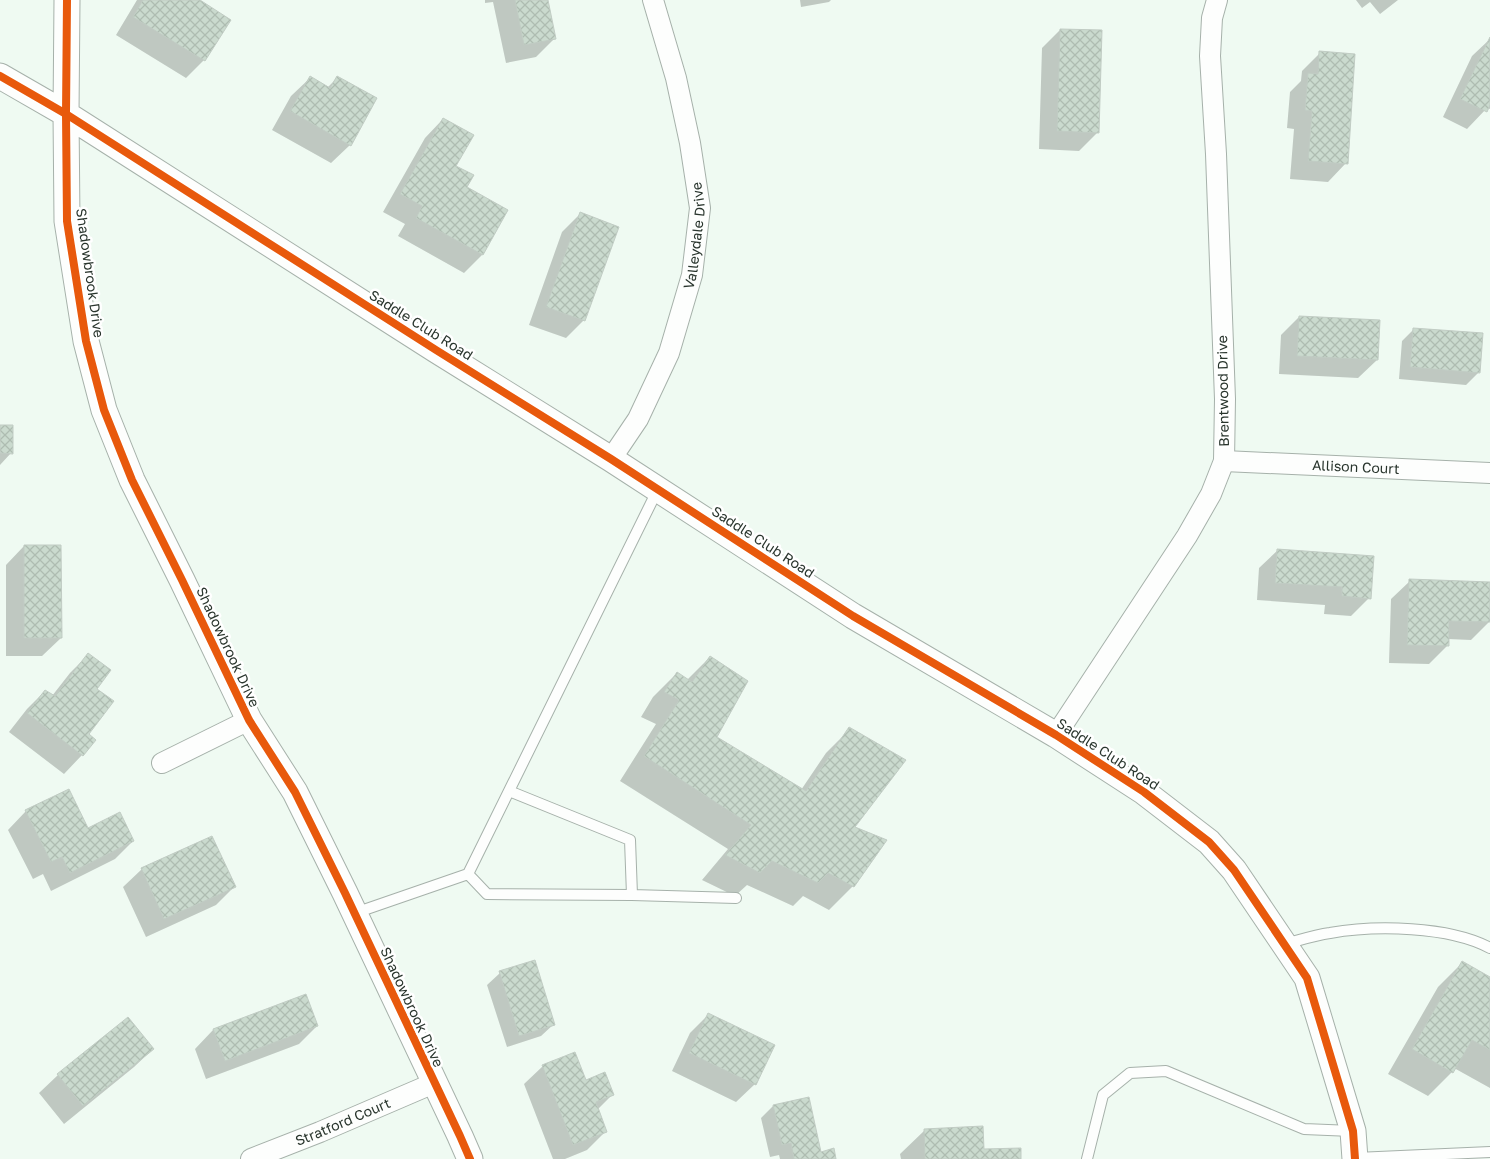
<svg xmlns="http://www.w3.org/2000/svg" width="1490" height="1159" viewBox="0 0 1490 1159" font-family="'Golos Text',sans-serif">
	<defs>
		<pattern id="building-cross-hatch" width="8" height="8" patternUnits="userSpaceOnUse" patternTransform="scale(1.25)"><rect width="8" height="8" fill="#cadace"/><path d="M0 0l8 8M0 8l8-8" fill="none" stroke="#aebcb1"/></pattern>
	</defs>
	<rect width="100%" height="100%" fill="#effaf2"/>
	<path fill="#0003" d="M137,0H197L204,60L186,78L116,35Z
		M485,0H547L555,38L536,57L506,63L493,2L485,3Z
		M800,0H831L829,2L801,7Z
		M1356,0H1398L1380,14L1370,2L1362,8Z
		M1060,30L1098,132L1079,151L1039,149L1042,48Z
		M1490,39V109L1487,108L1467,129L1443,117L1472,56Z
		M1320,53L1346,163L1328,182L1290,179L1294,129L1287,128L1290,92L1301,81L1302,71Z
		M338,77L350,145L331,163L272,130L291,96L310,78L327,88Z
		M443,119L455,166L466,188L507,211L482,255L464,273L398,236L405,224L383,212L425,138Z
		M580,214L584,320L566,338L529,325L562,232Z
		M1299,317L1377,360L1358,378L1279,374L1281,335Z
		M1414,329L1479,372L1466,385L1399,379L1402,341Z
		M0,426L11,453L0,465Z
		M24,546L61,638L42,656H6V565Z
		M1278,550L1369,598L1351,616L1324,614L1325,605L1257,600L1259,568Z
		M1410,581L1490,583L1489,622L1471,640L1448,639L1447,646L1429,664L1389,663L1391,599Z
		M88,655L96,689L87,735L82,755L64,774L9,732L27,709L45,691L52,696L70,673Z
		M710,657L715,737L801,790L826,753L850,729L854,828L853,886L829,910L803,896L793,906L747,885L735,896L702,880L728,849L620,781L656,724L641,717L653,697L677,673L687,680Z
		M26,811L88,830L133,841L115,859L51,891L43,874L33,879L8,830Z
		M142,869L234,887L216,905L146,937L123,887Z
		M1462,963L1490,979V1088L1454,1068L1452,1072L1428,1096L1388,1074L1438,987Z
		M500,973L554,1024L541,1036L507,1047L487,985Z
		M305,996L317,1026L299,1044L206,1079L195,1049L213,1030Z
		M709,1014L755,1084L736,1102L672,1071L690,1033Z
		M128,1018L153,1049L134,1067L64,1124L39,1093L58,1075Z
		M543,1066L585,1081L612,1095L597,1110L605,1132L587,1150L565,1159H553L524,1084Z
		M773,1106L820,1153L835,1159H780L779,1155L770,1157L761,1118Z
		M925,1130L982,1151L1020,1159H901L900,1154Z"/>
	<path fill="url(#building-cross-hatch)" stroke="#c1ccc4" d="M143,0H200L231,20L205,61L133,17Z
		M515,0H548L556,39L524,45Z
		M1060,29L1102,30L1099,133L1057,131Z
		M1490,37V105L1487,112L1460,99Z
		M1319,51L1355,54L1348,164L1308,161L1312,111L1305,110L1308,73L1318,74Z
		M310,76L330,88L337,76L377,98L351,146L290,111Z
		M443,118L474,135L456,166L474,175L467,187L508,210L483,255L416,218L422,206L400,194Z
		M580,212L619,227L585,321L546,307Z
		M1299,316L1380,320L1378,360L1297,356Z
		M1413,328L1483,333L1480,373L1410,367Z
		M0,425H13V454L0,453Z
		M24,545H61L62,638H24Z
		M1277,549L1374,556L1371,599L1342,596V587L1275,583Z
		M1409,579L1490,582V622L1449,621V646L1407,645Z
		M88,653L111,670L97,689L114,701L89,734L96,740L83,756L27,713L45,690L55,696Z
		M710,656L748,681L717,737L806,791L849,727L906,760L855,827L887,840L854,887L828,873L818,883L772,861L760,873L725,855L751,825L644,756L679,700L664,692L677,672L692,682Z
		M69,789L88,828L120,812L134,841L70,873L62,857L51,862L25,810Z
		M212,836L236,887L164,919L141,868Z
		M535,960L555,1025L519,1036L499,971Z
		M1462,961L1490,977V1050L1472,1040L1453,1073L1412,1049Z
		M306,994L318,1026L225,1061L213,1029Z
		M708,1013L775,1045L756,1085L689,1053Z
		M128,1017L154,1049L83,1106L57,1074Z
		M575,1052L586,1080L605,1072L614,1095L596,1102L607,1132L573,1145L542,1065Z
		M809,1097L821,1152L834,1148L836,1159H794L791,1143L782,1145L773,1105Z
		M983,1126L984,1149L1021,1148V1159H925L924,1129Z"/>
	<g fill="none" stroke-linecap="round" stroke-linejoin="round">
		<defs>
			<path id="service" d="M468,874L487,894L632,895L630,840L509,791
				M632,895L736,898
				M355,913L468,874L658,489
				M1285,944C1300,940 1315,935 1330,933C1375,925 1449,926 1490,948
				M1356,1158L1490,1152
				M1087,1159L1103,1095L1130,1073L1166,1071L1304,1129L1352,1131"/>
			<g id="minor">
				<path id="s1" d="M611,459L638,419L669,353L692,275L700,208L690,143L676,78L653,0"/>
				<path id="s2" d="M1224,461L1490,473"/>
				<path d="M1056,735L1187,536L1211,494L1224,461L1225,399L1216,154L1210,56L1212,18L1217,0"/>
				<path d="M162,763L249,720"/>
				<path id="s3" d="M251,1159L320,1132L434,1083"/>
			</g>
			<path id="tertiary" d="M67,0L66,114L67,221L86,341L104,410L132,480L182,580L249,720L295,792L345,893L460,1136L470,1159
				M0,76L66,114L436,350L611,459L853,616L1056,735L1144,792L1209,842L1234,870L1307,978L1353,1131L1355,1159"/>
		</defs>
		<use href="#service" stroke="#a6b1aa" stroke-width="12"/>
		<use href="#minor" stroke="#a6b1aa" stroke-width="22"/>
		<use href="#tertiary" stroke="#a6b1aa" stroke-width="27"/>
		<use href="#service" stroke="#fdfefd" stroke-width="10"/>
		<use href="#minor" stroke="#fdfefd" stroke-width="20"/>
		<use href="#tertiary" stroke="#fdfefd" stroke-width="25"/>
		<defs>
			<path id="cycleway" d="M67,0L66,114L67,221L86,341L104,410L132,480L182,580L249,720L295,792L345,893L460,1136L470,1159
				M0,76L66,114L436,350L611,459L853,616L1056,735L1144,792L1209,842L1234,870L1307,978L1353,1131L1355,1159"/>
		</defs>
		<use href="#cycleway" stroke="#fff" stroke-width="11"/>
		<use href="#cycleway" stroke="#e8590c" stroke-width="8"/>
	</g>
	<g text-anchor="middle" stroke-width="5" stroke-linejoin="round" paint-order="stroke">
		<g font-size="14" fill="#29352d" stroke="#fff">
			<text dy="5" stroke="none"><textPath href="#s1" startOffset="242">Valleydale Drive</textPath></text>
			<text transform="translate(90 273) rotate(82)" y="5">Shadowbrook Drive</text>
			<text transform="translate(421 325) rotate(32)" y="5">Saddle Club Road</text>
			<text transform="translate(1223 391) rotate(-91)" y="5">Brentwood Drive</text>
			<text dy="5" stroke="none"><textPath href="#s2" startOffset="132">Allison Court</textPath></text>
			<text transform="translate(763 542) rotate(33)" y="5">Saddle Club Road</text>
			<text transform="translate(228 647) rotate(65)" y="5">Shadowbrook Drive</text>
			<text transform="translate(1108 754) rotate(33)" y="5">Saddle Club Road</text>
			<text transform="translate(412 1007) rotate(65)" y="5">Shadowbrook Drive</text>
			<text dy="5" stroke="none"><textPath href="#s3" startOffset="99">Stratford Court</textPath></text>
		</g>
	</g>
</svg>
